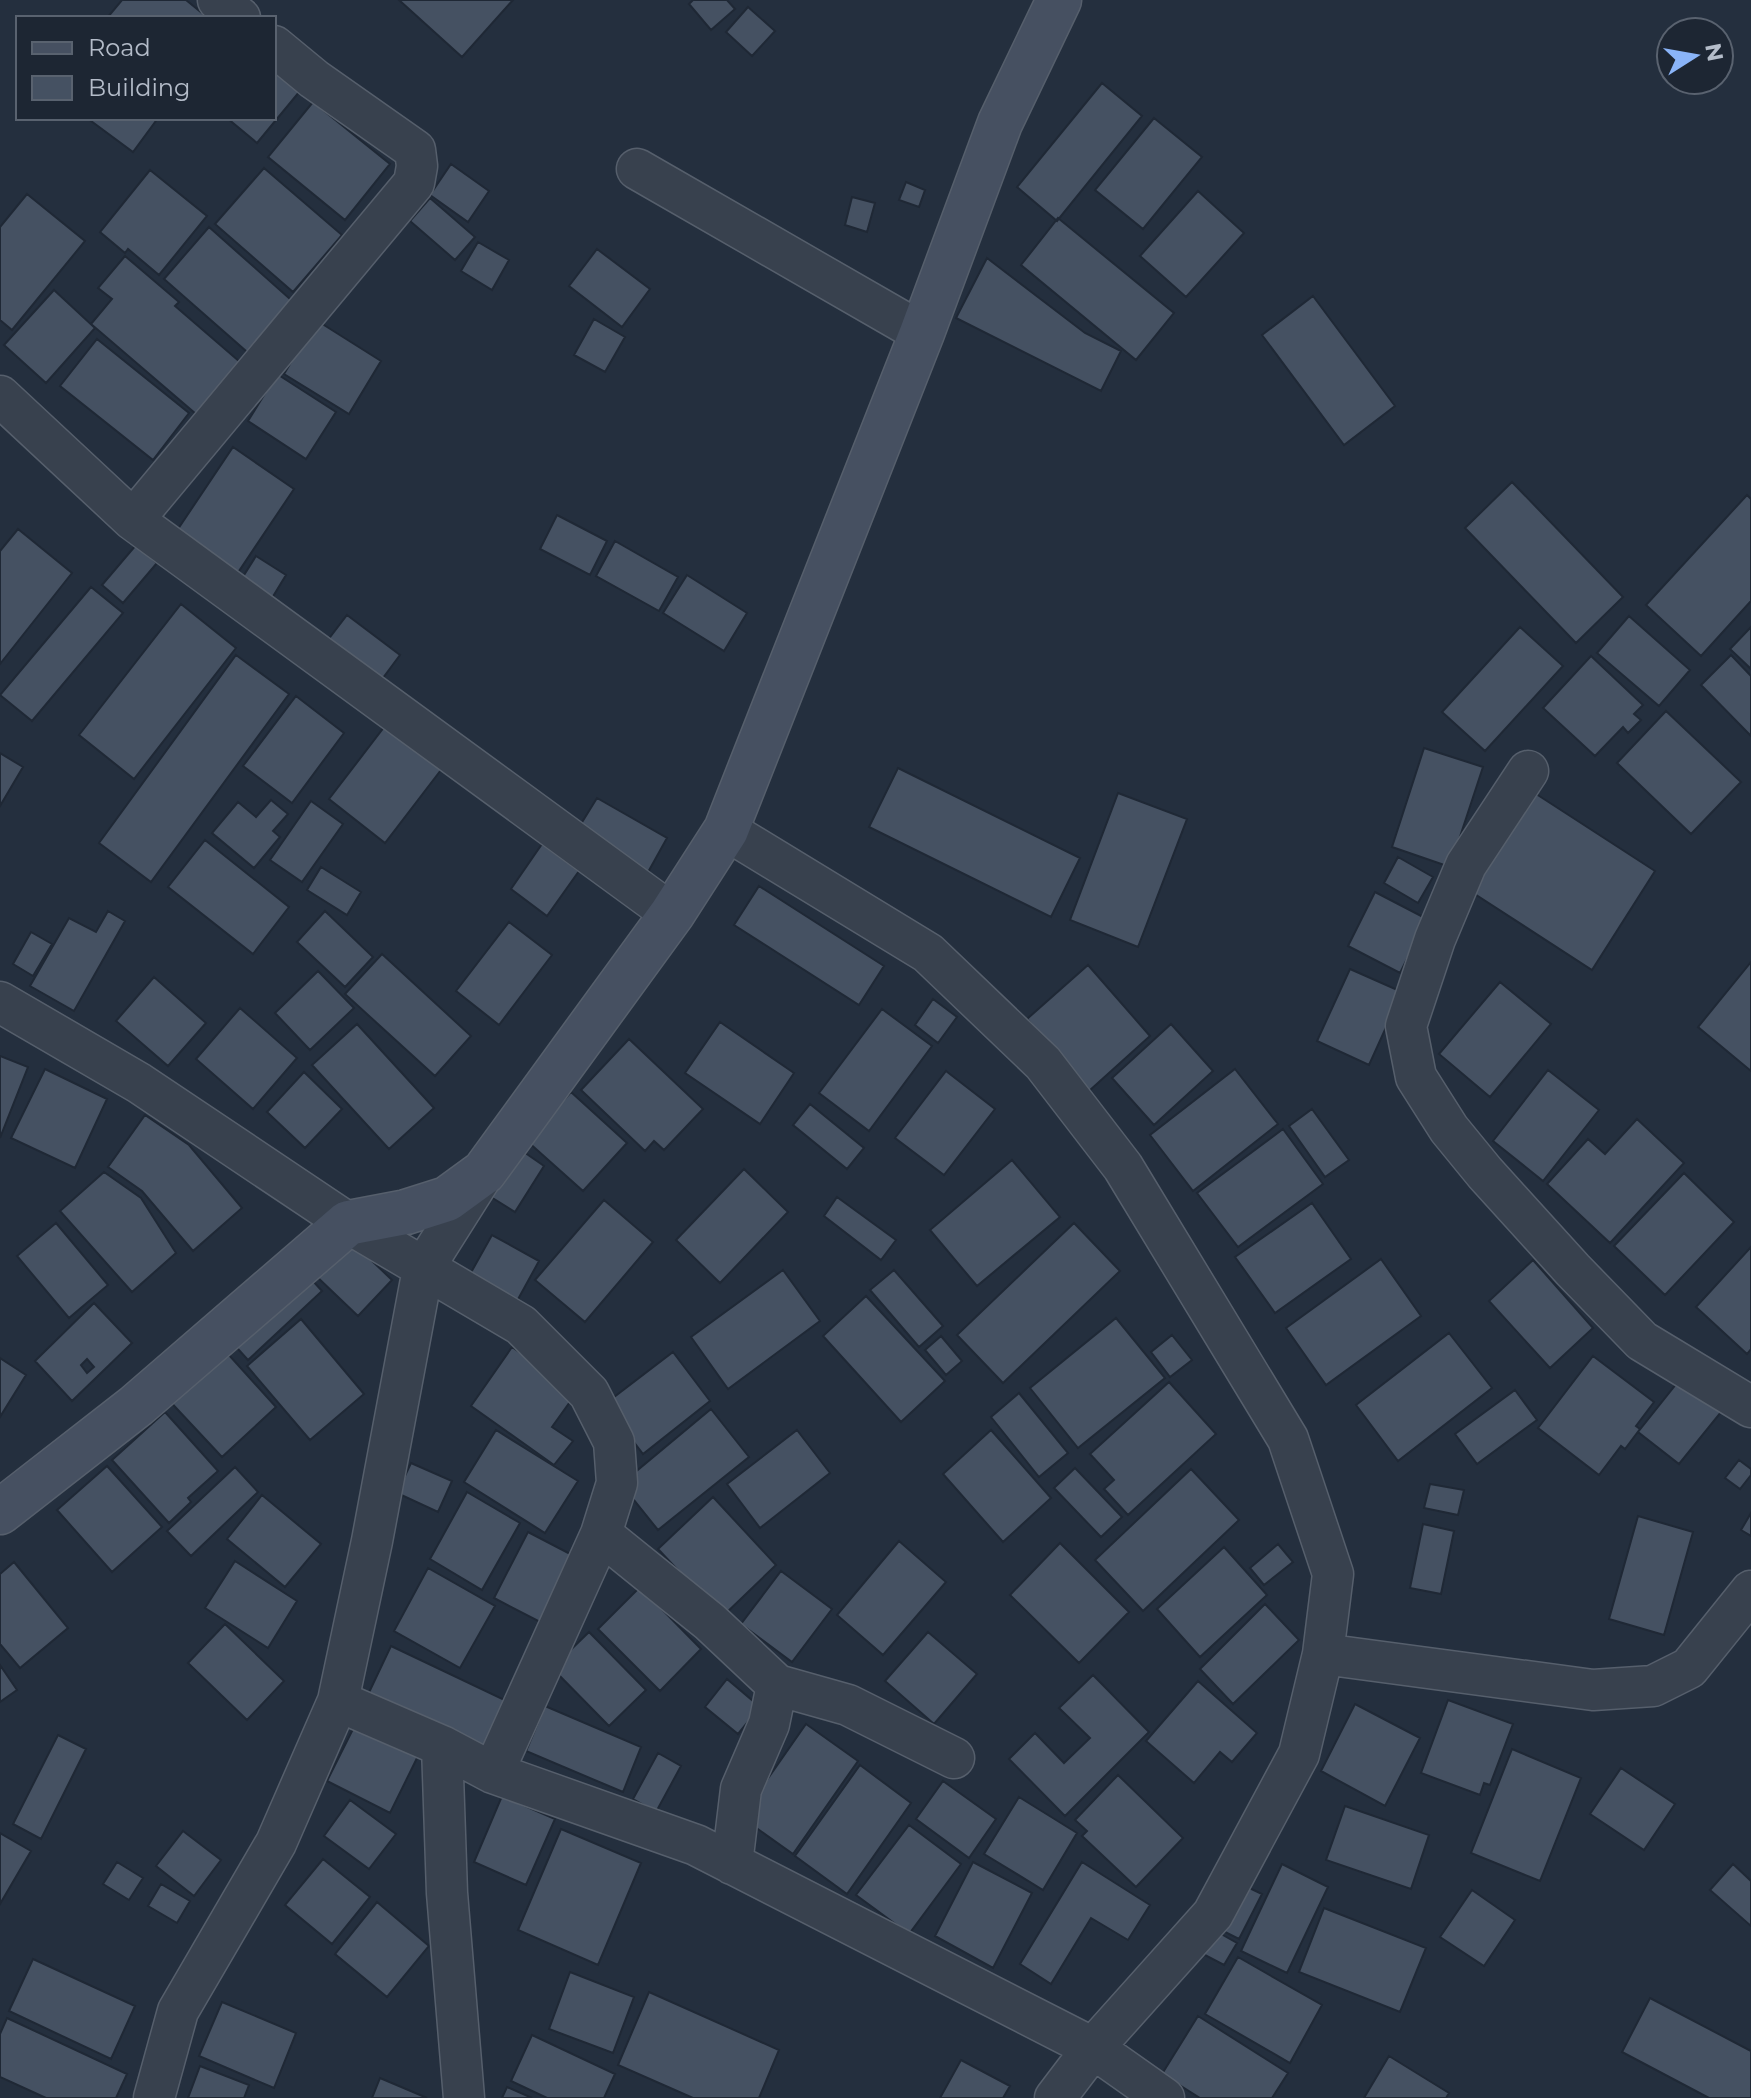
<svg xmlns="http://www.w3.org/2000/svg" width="1751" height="2098" viewBox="0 0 1751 2098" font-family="Montserrat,sans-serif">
	<rect width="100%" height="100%" fill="#242f3e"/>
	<path fill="#455162" stroke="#1f2835" stroke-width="2" fill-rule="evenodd" d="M122,0H186L208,18H107Z
		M399,0H513L462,57Z
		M693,0H727L735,9L711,30L689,4Z
		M748,7L775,31L752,56L726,32Z
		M274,68L300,91L257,143L227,118H274Z
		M1102,83L1142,116L1057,221L1017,187Z
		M313,102L390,164L345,220L268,157Z
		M87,118H158L133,152Z
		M1154,118L1202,157L1143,229L1095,190Z
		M451,164L489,191L468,222L430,195Z
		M264,168L342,235L293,292L215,224Z
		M150,170L207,216L159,275L128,249L125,253L100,232Z
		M906,182L925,190L919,207L899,200Z
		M1198,191L1244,233L1186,297L1140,256Z
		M27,194L85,241L12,330L0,320V227Z
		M852,197L875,203L867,232L845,225Z
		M430,198L475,237L455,260L410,221Z
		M1058,218L1174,313L1136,360L1021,265Z
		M209,227L299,307L254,358L164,279Z
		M478,242L509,260L492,290L461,271Z
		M597,249L650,289L622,327L569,286Z
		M125,256L179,302L175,306L240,362L196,414L91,324L112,299L98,288Z
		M987,258L1085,333L1121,351L1101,391L956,318Z
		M54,290L95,328L46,383L4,345Z
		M1313,296L1395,406L1344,445L1262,335Z
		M594,319L625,337L605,372L574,355Z
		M316,320L381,361L349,414L284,374Z
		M97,339L189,413L153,460L60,386Z
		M277,374L336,412L306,459L248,421Z
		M233,447L294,489L237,574L176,532Z
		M1512,482L1623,597L1576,643L1465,528Z
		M1747,495L1751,499V601L1701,656L1646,605Z
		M557,515L607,541L590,575L540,549Z
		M18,529L72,573L0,664V551Z
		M615,541L678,577L659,611L596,576Z
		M136,545L157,563L123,603L102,585Z
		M256,556L286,575L269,603L239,583Z
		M687,575L747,613L724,651L663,613Z
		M91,587L123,613L32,721L0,695Z
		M181,604L236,648L134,779L79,735Z
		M347,615L400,655L374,690L321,649Z
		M1629,616L1690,670L1659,706L1597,653Z
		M1520,627L1563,666L1485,751L1442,712Z
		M1751,627V669L1730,649Z
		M236,655L289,694L151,882L99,843Z
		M1731,655L1751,676V736L1701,685Z
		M1591,656L1643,705L1634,714L1641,720L1628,733L1623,727L1595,756L1543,708Z
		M296,696L344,733L292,803L243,766Z
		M1666,711L1741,782L1691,834L1617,763Z
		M388,722L444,766L385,843L329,799Z
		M1424,748L1483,767L1450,867L1392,847Z
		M0,753L23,767L0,806Z
		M898,768L1080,858L1051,917L869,827Z
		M1530,790L1655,871L1592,970L1467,889Z
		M1118,793L1187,819L1138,947L1070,920Z
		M597,798L667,838L647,874L576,832Z
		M271,800L288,814L273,831L280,837L254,868L212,833L238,802L256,817Z
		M311,801L343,824L302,882L270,860Z
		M205,840L289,907L253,954L168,887Z
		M542,844L579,871L547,916L511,889Z
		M1398,857L1433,877L1418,903L1384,883Z
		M321,867L361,892L347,915L307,890Z
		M759,886L884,966L859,1005L734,925Z
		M1375,892L1427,919L1400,973L1348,946Z
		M108,911L125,921L74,1011L30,986L69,918L96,932Z
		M325,911L373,957L345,987L297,942Z
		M509,922L552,955L499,1025L456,991Z
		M31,932L52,944L33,976L13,964Z
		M382,954L471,1036L435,1076L345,994Z
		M1751,962V1071L1698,1027Z
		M1088,965L1150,1036L1089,1091L1027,1019Z
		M1350,969L1402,992L1369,1065L1317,1041Z
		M318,971L354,1008L310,1050L275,1013Z
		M154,977L206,1023L168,1066L116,1021Z
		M1500,982L1551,1024L1490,1097L1439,1054Z
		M933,999L957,1017L938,1043L915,1025Z
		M240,1008L297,1058L253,1109L196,1059Z
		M882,1009L932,1046L869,1131L819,1093Z
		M720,1022L794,1073L760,1124L685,1073Z
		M357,1024L434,1108L389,1149L312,1065Z
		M1171,1024L1213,1071L1154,1125L1112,1078Z
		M629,1039L703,1109L664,1150L654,1141L645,1151L581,1090Z
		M0,1056L28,1067L0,1138Z
		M45,1069L107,1099L75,1168L11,1138Z
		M1235,1069L1278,1124L1193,1191L1150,1135Z
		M1548,1070L1599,1110L1543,1181L1493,1141Z
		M946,1071L995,1109L944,1175L895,1138Z
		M304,1072L342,1109L305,1148L267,1112Z
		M571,1092L627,1143L583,1191L527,1141Z
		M810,1104L864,1148L847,1169L793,1125Z
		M1312,1109L1349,1160L1325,1177L1289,1126Z
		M145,1115L189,1145L242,1208L193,1251L142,1191L108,1167Z
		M1637,1119L1684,1163L1610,1243L1547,1184L1588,1139L1605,1154Z
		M1283,1129L1323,1184L1238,1247L1197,1193Z
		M521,1150L544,1166L515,1212L491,1197Z
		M1012,1160L1060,1217L977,1286L930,1230Z
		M744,1169L788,1212L720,1283L676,1240Z
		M104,1172L141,1198L176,1253L132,1292L60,1211Z
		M1684,1173L1734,1222L1665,1295L1614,1246Z
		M837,1197L896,1240L881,1260L824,1216Z
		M604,1200L653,1242L585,1322L535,1280Z
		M1312,1203L1351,1259L1275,1313L1235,1257Z
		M56,1223L108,1285L69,1318L17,1256Z
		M1074,1223L1120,1271L1003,1383L957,1335Z
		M492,1235L539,1261L511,1312L464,1285Z
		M348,1238L392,1280L358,1316L314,1274Z
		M1751,1247V1349L1747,1354L1696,1307Z
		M1381,1259L1421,1316L1326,1385L1286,1328Z
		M1533,1260L1593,1328L1550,1368L1489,1301Z
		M303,1270L322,1291L248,1360L229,1339Z
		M783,1270L820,1321L728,1389L691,1337Z
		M894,1270L943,1326L919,1347L870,1290Z
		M866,1296L945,1381L901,1422L823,1336Z
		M94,1303L132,1343L72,1401L35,1361ZM87,1359L94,1367L87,1373L81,1365Z
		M1116,1318L1165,1378L1078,1448L1030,1388Z
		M301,1319L364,1394L310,1440L247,1366Z
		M1449,1333L1492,1388L1398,1461L1356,1405Z
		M1172,1335L1192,1360L1170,1377L1151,1352Z
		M941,1336L962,1361L946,1375L925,1350Z
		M219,1344L276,1407L222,1457L164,1395Z
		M512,1347L577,1392L552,1427L573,1441L554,1465L471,1406Z
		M673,1352L710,1401L643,1454L605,1404Z
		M1593,1356L1654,1402L1636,1426L1640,1429L1625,1449L1621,1446L1599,1475L1538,1428Z
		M0,1358L26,1375L0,1417Z
		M1685,1373L1726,1406L1679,1464L1638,1432Z
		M1169,1382L1216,1434L1128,1515L1104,1489L1114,1480L1090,1454Z
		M1515,1390L1537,1420L1477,1464L1455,1434Z
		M1019,1393L1068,1453L1039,1477L991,1417Z
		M711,1409L749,1457L658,1530L621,1484Z
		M165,1412L218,1471L188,1498L191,1502L169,1523L112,1460Z
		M496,1430L578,1481L545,1533L464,1482Z
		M797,1430L830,1473L760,1528L727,1484Z
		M991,1430L1051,1498L1003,1542L943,1474Z
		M1739,1460L1751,1469V1475L1740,1489L1725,1478Z
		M411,1463L452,1481L438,1512L397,1493Z
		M107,1466L162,1527L112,1572L57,1510Z
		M235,1467L258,1492L191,1556L167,1531Z
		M1075,1468L1122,1517L1101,1537L1054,1488Z
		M1191,1469L1239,1520L1143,1611L1095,1560Z
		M1430,1484L1464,1490L1458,1515L1424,1508Z
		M467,1492L520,1523L482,1590L430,1559Z
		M262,1495L321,1544L285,1587L227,1539Z
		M713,1497L776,1565L722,1617L658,1549Z
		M1751,1513V1536L1741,1530Z
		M1638,1516L1693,1532L1664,1635L1609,1619Z
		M1423,1524L1454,1531L1441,1594L1410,1588Z
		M528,1532L578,1558L544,1624L494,1598Z
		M899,1541L946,1582L883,1655L837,1615Z
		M1060,1543L1129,1612L1079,1663L1010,1595Z
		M1278,1544L1293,1562L1264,1585L1250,1568Z
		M1224,1547L1267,1595L1200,1657L1157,1609Z
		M235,1561L297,1601L268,1648L205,1608Z
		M14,1562L68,1628L20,1668L0,1644V1574Z
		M428,1568L495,1606L460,1668L394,1631Z
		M781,1571L832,1609L792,1662L741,1624Z
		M640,1587L701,1649L660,1691L598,1629Z
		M1265,1604L1299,1640L1233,1704L1200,1669Z
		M225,1624L284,1681L247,1720L188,1663Z
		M589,1632L646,1690L609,1726L552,1668Z
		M928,1632L977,1674L934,1724L885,1681Z
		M391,1646L519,1707L491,1764L364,1703Z
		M0,1665L17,1690L0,1702Z
		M1093,1675L1149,1732L1065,1816L1009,1759L1035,1733L1064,1763L1090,1738L1059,1708Z
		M727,1679L760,1707L738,1734L705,1707Z
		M1198,1681L1257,1733L1232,1762L1220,1752L1194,1783L1146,1741Z
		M1448,1700L1513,1724L1490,1785L1484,1783L1480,1795L1421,1773Z
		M1355,1704L1420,1738L1385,1806L1321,1771Z
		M545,1706L641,1747L623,1792L526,1751Z
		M356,1723L419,1754L390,1813L327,1781Z
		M806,1724L858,1761L793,1854L741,1817Z
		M58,1735L86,1749L41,1839L13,1824Z
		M1512,1749L1581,1778L1540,1881L1471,1853Z
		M658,1753L681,1766L656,1812L633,1799Z
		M860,1765L911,1803L847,1894L795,1856Z
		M1621,1768L1675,1804L1644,1850L1590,1814Z
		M1118,1775L1183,1838L1136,1887L1082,1836L1087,1831L1075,1820Z
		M943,1781L996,1819L969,1858L916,1819Z
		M502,1796L555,1819L526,1885L474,1862Z
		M1019,1797L1077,1833L1043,1890L984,1854Z
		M350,1800L396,1834L369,1869L324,1836Z
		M1345,1806L1429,1835L1411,1889L1326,1860Z
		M909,1825L961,1864L909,1934L856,1895Z
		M561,1829L641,1863L598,1965L518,1930Z
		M183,1831L221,1860L194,1896L156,1866Z
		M0,1833L31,1851L0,1904Z
		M323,1859L370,1897L332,1944L285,1905Z
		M117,1862L143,1878L129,1900L103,1884Z
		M973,1862L1032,1893L993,1968L935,1936Z
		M1082,1862L1150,1905L1128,1940L1091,1918L1051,1984L1020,1964Z
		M1282,1864L1328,1887L1287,1973L1241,1951Z
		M1733,1864L1751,1881V1926L1710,1890Z
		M161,1884L190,1901L177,1923L148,1906Z
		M1241,1884L1262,1894L1239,1939L1219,1929Z
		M1472,1890L1515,1920L1484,1966L1440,1937Z
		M377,1902L429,1946L387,1997L335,1954Z
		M1324,1908L1426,1948L1400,2012L1299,1972Z
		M1214,1930L1237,1943L1224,1965L1201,1953Z
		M1238,1957L1322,2005L1290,2063L1205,2014Z
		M33,1959L135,2006L111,2059L9,2011Z
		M570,1972L634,1997L613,2053L549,2029Z
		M649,1992L779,2050L759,2098H693L618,2065Z
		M1650,1998L1751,2051V2098H1709L1622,2052Z
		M222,2002L296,2033L274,2088L199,2056Z
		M1198,2016L1288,2073L1272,2098H1200L1162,2074Z
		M7,2018L127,2074L116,2098H46L0,2077V2034Z
		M532,2035L615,2074L604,2098H547L511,2081Z
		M1389,2056L1449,2093L1446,2098H1364Z
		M961,2060L1010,2086L1003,2098H940Z
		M200,2066L249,2085L244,2098H188Z
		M380,2078L427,2098H372Z
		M507,2087L532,2098H502Z"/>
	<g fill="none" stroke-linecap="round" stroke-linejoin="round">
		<defs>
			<path id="street" d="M218,0L240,18
				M637,169L922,333
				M0,396L133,520L672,914
				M133,520L414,183L417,166L415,150L314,79L274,46
				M1528,771L1466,865L1435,939L1406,1026L1416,1077L1449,1129L1485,1173L1573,1270L1642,1341L1751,1407
				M726,830L928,953L1043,1063L1123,1167L1288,1439L1333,1574L1323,1654L1299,1754L1213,1914L1093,2048L1055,2098
				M0,1002L139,1083L348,1223L521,1325L589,1393L614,1442L617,1483L601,1534L493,1773
				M601,1534L710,1622L777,1685L848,1705L954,1758
				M1323,1654L1593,1690L1653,1686L1689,1668L1751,1591
				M338,1701L442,1746L493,1773L696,1845L1093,2048L1164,2098
				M442,1746L447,1893L464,2098
				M732,1864L741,1789L769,1724L777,1685
				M154,2098L178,2011L276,1843L338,1701L372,1541L423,1269L483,1174"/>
			<path id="secondary" d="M0,1512L136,1406L348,1223L406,1212L447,1199L484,1172L672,914L726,830L922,333L1000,123L1059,0"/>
		</defs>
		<use href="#street" stroke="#565f6c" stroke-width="43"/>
		<use href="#secondary" stroke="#565f6c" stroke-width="47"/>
		<use href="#street" stroke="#38414e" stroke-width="40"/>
		<use href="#secondary" stroke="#465061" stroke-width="44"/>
	</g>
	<rect x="16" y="16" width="260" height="104" fill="#1d2633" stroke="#59626f" stroke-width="2"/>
	<rect x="32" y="42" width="40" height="12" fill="#465061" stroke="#59626f" stroke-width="2"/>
	<text x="88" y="56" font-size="24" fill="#b4bcc9">Road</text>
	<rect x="32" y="76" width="40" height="24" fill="#455162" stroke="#59626f" stroke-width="2"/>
	<text x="88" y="96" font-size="24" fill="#b4bcc9">Building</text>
	<g transform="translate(1695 56) rotate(79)"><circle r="38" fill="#1d2633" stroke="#59626f" stroke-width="2"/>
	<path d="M0-6L14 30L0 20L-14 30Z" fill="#8ab4f8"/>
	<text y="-12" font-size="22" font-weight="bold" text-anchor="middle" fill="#b4bcc9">N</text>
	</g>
</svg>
